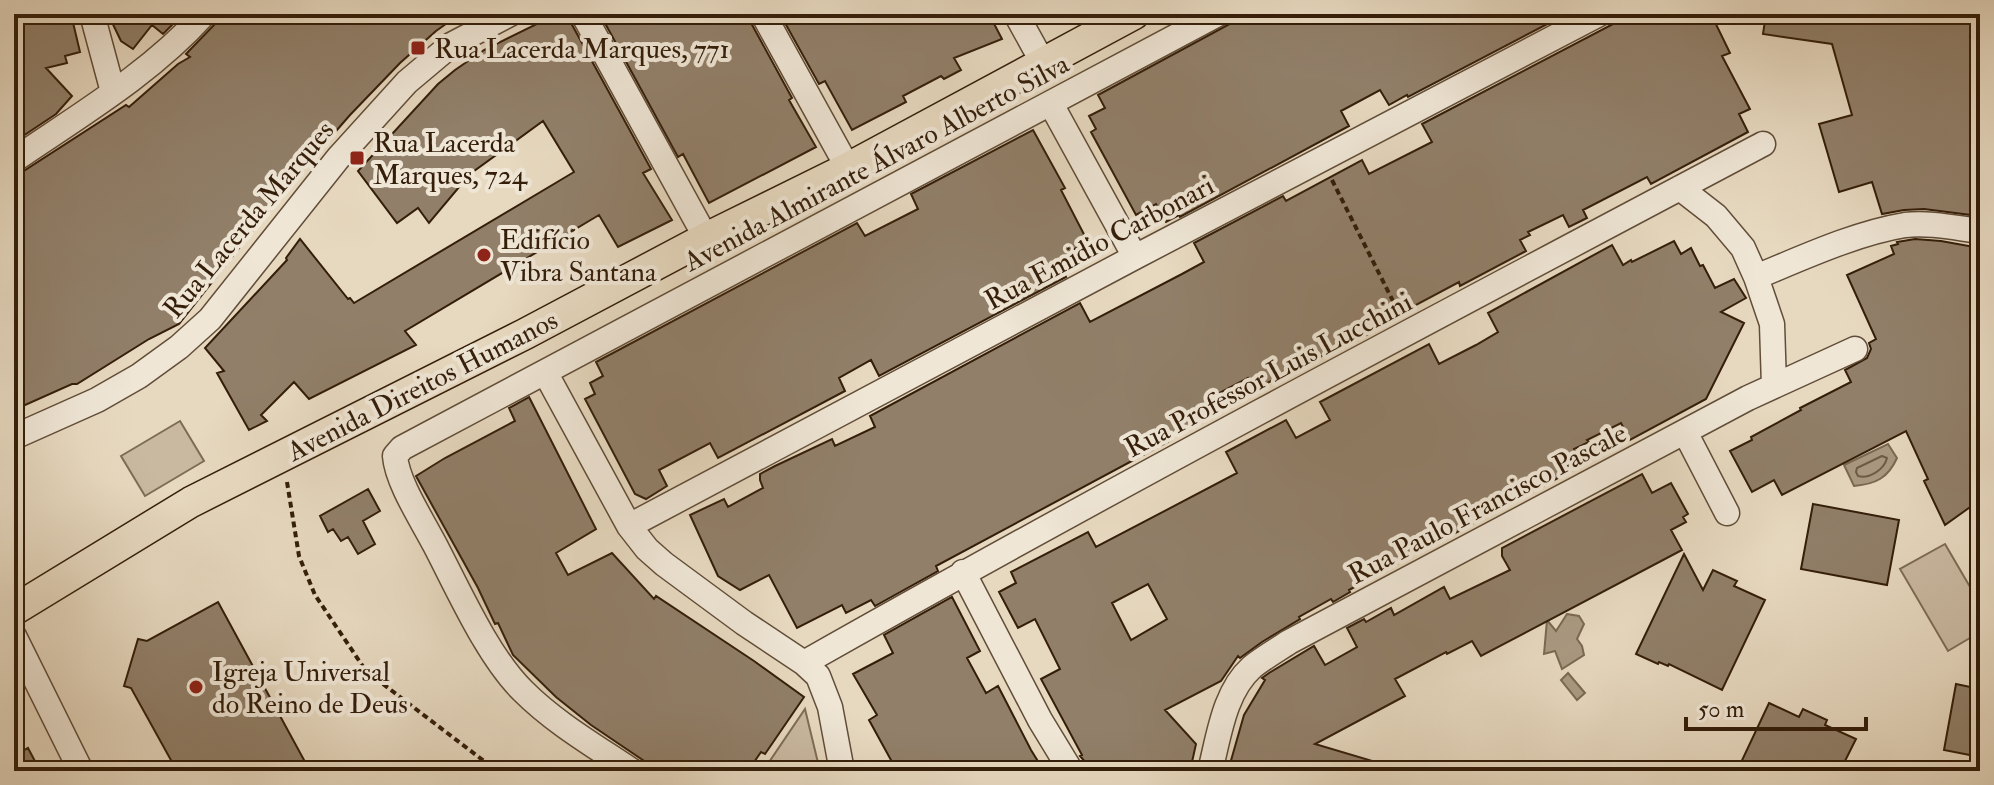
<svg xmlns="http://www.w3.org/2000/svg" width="1994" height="785" viewBox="0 0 1994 785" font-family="'IM FELL Double Pica',serif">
	<rect width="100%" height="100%" fill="#e7d9c0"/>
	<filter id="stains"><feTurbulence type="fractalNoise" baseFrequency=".0025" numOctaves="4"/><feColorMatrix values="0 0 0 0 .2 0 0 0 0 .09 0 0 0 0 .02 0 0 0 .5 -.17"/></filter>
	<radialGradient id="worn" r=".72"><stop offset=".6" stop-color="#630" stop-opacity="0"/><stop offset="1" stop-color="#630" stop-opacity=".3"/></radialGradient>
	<path fill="#c9b9a1" stroke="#7e6c56" stroke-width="2" d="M180,421L204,461L145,496L121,456Z
		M1945,544L1980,604V632L1948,651L1900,569Z
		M805,709L820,771H763Z"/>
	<path fill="#aa9982" stroke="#7b6852" stroke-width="2" d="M1888,444L1897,458C1888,478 1876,484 1854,486L1844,465Z
		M1567,614L1579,616L1584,624L1577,639L1582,646L1584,655L1562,669L1555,651L1544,654L1547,620L1556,631Z
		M1568,673L1585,693L1577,700L1561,680Z"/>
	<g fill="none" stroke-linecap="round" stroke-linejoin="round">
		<path stroke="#6f5c46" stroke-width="2" d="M1882,456L1887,458C1884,470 1869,479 1858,476L1856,472L1857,468Z"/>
	</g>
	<path fill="#917f69" stroke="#341e0a" stroke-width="2" fill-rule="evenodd" d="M14,14H71L80,52L65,56L67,63L46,68L72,96L56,114L14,142Z
		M108,14H183L163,34L152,25L133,49L121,41Z
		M219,14H460L436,31L400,63L350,115L289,185L179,324L149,339L77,384H72L14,410V175L22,172L126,105L129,107L178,64L190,57L186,54L215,24Z
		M557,14H568L570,21L651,169L643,173L672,220L618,247L599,215L405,331L416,345L309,399L294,382L261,415L267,421L249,430L217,373L224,371L205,348L287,260L286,258L300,239L348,299L350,298L354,303L574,172L543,121L470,174L429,223L418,208L397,223L358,171L438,84L455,70L484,50Z
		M600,14H748L750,21L792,98L789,100L816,147L709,203L683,154L678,157Z
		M780,14H989L1002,39L954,58L961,70L944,79L941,76L903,96L906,102L852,130L825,81L819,84Z
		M1248,14H1549L1553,21L1408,97L1407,95L1389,105L1380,90L1341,111L1349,126L1180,217L1179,215L1166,222L1156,204L1136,215L1091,132L1096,129L1089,116L1105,108L1098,95Z
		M1632,14H1652L1657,24L1676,14H1711L1730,53L1722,56L1750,109L1739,114L1748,132L1651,184L1647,177L1583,210L1587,218L1569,227L1563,215L1528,232L1530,235L1520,240L1526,251L1460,286L1459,282L1395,316L1397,319L1327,356L1326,354L1253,390L1248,378L1212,397L1219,409L1169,436L1171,440L936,566L938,571L875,606L871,600L846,613L842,605L797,628L769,575L740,590L718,576L690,515L724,499L728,507L763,488L760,480V474L775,466L832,439L835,446L875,427L870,416L1080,303L1090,322L1182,274L1204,262L1194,243L1283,196L1286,201L1362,160L1369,174L1432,142L1422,124Z
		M1766,14H1980V23L1970,36L1980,43V190H1970L1971,215L1924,209L1904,210L1882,214L1872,182L1839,192L1819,124L1852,115L1832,44L1763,34Z
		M1033,130L1065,188L1061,190L1088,242L1067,253L1069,257L1063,261L1069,272L1065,274L1066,277L879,376L871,360L839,378L845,391L718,458L710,443L659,470L667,486L646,499L635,494L585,399L595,394L590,383L603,376L596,362L857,223L865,236L918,209L911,194Z
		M1915,239L1941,241L1980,248V500L1945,525L1924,481L1928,479L1906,431L1782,495L1774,480L1752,492L1730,451L1752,440L1751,437L1801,410L1800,408L1851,382L1845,370L1867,358L1871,349L1869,343L1876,339L1847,275L1894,254L1891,246L1898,244L1897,242Z
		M1674,241L1681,254L1691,248L1700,266L1703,265L1715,288L1734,279L1746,298L1721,312L1744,323L1706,399L1630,440L1621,423L1587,440L1589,442L1574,449L1576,454L1566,461L1571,471L1446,538L1444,536L1395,561L1397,564L1349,590L1350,592L1333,602L1331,599L1299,617L1300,619L1262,642L1240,658L1238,656L1221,681L1165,710L1196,744L1190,771H1093L1080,756L1082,755L1041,679L1060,669L1035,619L1018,628L999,592L1016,583L1011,572L1088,532L1096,547L1237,473L1226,452L1286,420L1296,438L1330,420L1320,402L1429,344L1439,364L1476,345L1498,332L1488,313L1612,245L1623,265L1631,260L1632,262ZM1148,584L1167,619L1131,640L1112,603Z
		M529,397L596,529L556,553L568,575L612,553L654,599L656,596L754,661L804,697L765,754L761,752L748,771H659L591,725L556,697L513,655L498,623L495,624L478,588L416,476L445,458L515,421L509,408Z
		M1642,474L1652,493L1671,483L1688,514L1683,517L1686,522L1671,530L1682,550L1481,656L1472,641L1447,654L1446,652L1395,679L1405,696L1315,744L1389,766L1388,771H1228L1244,715L1265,680L1262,678L1269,673L1314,646L1325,665L1357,647L1347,628L1364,619L1366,622L1391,608L1394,615L1444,587L1450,599L1510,570L1502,556V548Z
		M368,489L380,511L363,521L375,544L358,554L348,537L341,541L333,529L328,532L320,516Z
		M1813,504L1899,520L1887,585L1801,569Z
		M1684,554L1703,590L1713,570L1737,581L1734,586L1765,600L1722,690L1669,664L1668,666L1659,662L1658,664L1636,654Z
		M952,597L980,651L967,658L986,693L998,686L1031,750L1044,771H897L869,720L877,715L853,674L893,653L884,635Z
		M218,602L310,771H177L131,688L124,686L138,639L147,641Z
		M1956,684L1980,689V757L1944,750Z
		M1769,703L1799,717L1803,709L1827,720L1825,725L1856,739L1840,771H1737Z
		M28,748L37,765L27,771H14V756Z"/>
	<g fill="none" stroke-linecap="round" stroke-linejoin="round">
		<defs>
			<path id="minor" d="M92,14L113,92
				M583,14L706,238
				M763,14L848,168
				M1016,14L1043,63
				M1051,104L1135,257
				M14,160C80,115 151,73 204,14
				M1680,188L1716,216L1743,248L1756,277L1772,324L1774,386
				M1756,277C1802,258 1856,233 1905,225C1929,222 1956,228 1980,231
				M545,372L629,526L647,549L664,564L744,623L804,663L818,676L830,707L842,771
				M1685,432L1727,513
				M14,437L97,400L139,376L179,347L210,319L339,157L407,82L451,45L510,14
				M629,526L1135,257L1599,14
				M963,572L1040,720L1071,771
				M14,636L81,771
				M804,663C1120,484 1442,314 1763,144
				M632,771C595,746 555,723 523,691C488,657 458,589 435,545C422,520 397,482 395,456L402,448L1218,14
				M1210,771C1219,736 1224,692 1252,667C1263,658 1277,650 1289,642L1748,398L1855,349"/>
			<path id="major" d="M14,610L191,502L525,334L706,238L848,168L1134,14"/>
		</defs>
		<use href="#minor" stroke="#614d38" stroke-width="27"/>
		<use href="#major" stroke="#341e0a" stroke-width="33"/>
		<path stroke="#341e0a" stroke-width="4" stroke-dasharray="6 4" stroke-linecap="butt" d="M1332,180L1398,311
			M287,482L299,556L315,595L366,671L497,771"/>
		<use href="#minor" stroke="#efe6d6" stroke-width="24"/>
		<use href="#major" stroke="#e7d9c0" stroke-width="30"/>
	</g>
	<g fill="#8f2418" stroke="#efe6d6" stroke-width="3">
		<rect x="410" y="40" width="16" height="16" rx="4"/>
		<rect x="349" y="150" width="16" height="16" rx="4"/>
		<circle cx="484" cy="255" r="8"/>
		<circle cx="196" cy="687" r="8"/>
	</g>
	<g text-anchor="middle" stroke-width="8" stroke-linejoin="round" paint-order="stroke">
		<g font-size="28" fill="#341e0a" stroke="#efe6d6" text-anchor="start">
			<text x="434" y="58">Rua Lacerda Marques, 771</text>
			<text x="373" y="152">Rua Lacerda<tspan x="373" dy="32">Marques, 724</tspan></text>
			<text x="500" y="249">Edifício<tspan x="500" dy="32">Vibra Santana</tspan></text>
			<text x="212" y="681">Igreja Universal<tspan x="212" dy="32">do Reino de Deus</tspan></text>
		</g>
		<g font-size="28" fill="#341e0a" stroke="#efe6d6">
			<text transform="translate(876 162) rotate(-28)" y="10">Avenida Almirante Álvaro Alberto Silva</text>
			<text transform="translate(248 219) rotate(-50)" y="10">Rua Lacerda Marques</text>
			<text transform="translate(1099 242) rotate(-28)" y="10">Rua Emidio Carbonari</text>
			<text transform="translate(1268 374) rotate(-28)" y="10">Rua Professor Luis Lucchini</text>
			<text transform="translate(422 385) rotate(-27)" y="10">Avenida Direitos Humanos</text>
			<text transform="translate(1487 503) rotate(-28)" y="10">Rua Paulo Francisco Pascale</text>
		</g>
	</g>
	<rect width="1994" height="785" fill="none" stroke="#e7d9c0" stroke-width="48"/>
	<rect x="16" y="16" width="1962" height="753" fill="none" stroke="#341e0a" stroke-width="4"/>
	<rect x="24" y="24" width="1946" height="737" fill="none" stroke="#341e0a" stroke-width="2"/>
	<path d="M1686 717v12h180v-12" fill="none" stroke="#341e0a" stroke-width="4"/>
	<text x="1698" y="717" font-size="24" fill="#341e0a" stroke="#efe6d6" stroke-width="6" paint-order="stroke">50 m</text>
	<rect width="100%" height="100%" filter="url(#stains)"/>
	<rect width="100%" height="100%" fill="url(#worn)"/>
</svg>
